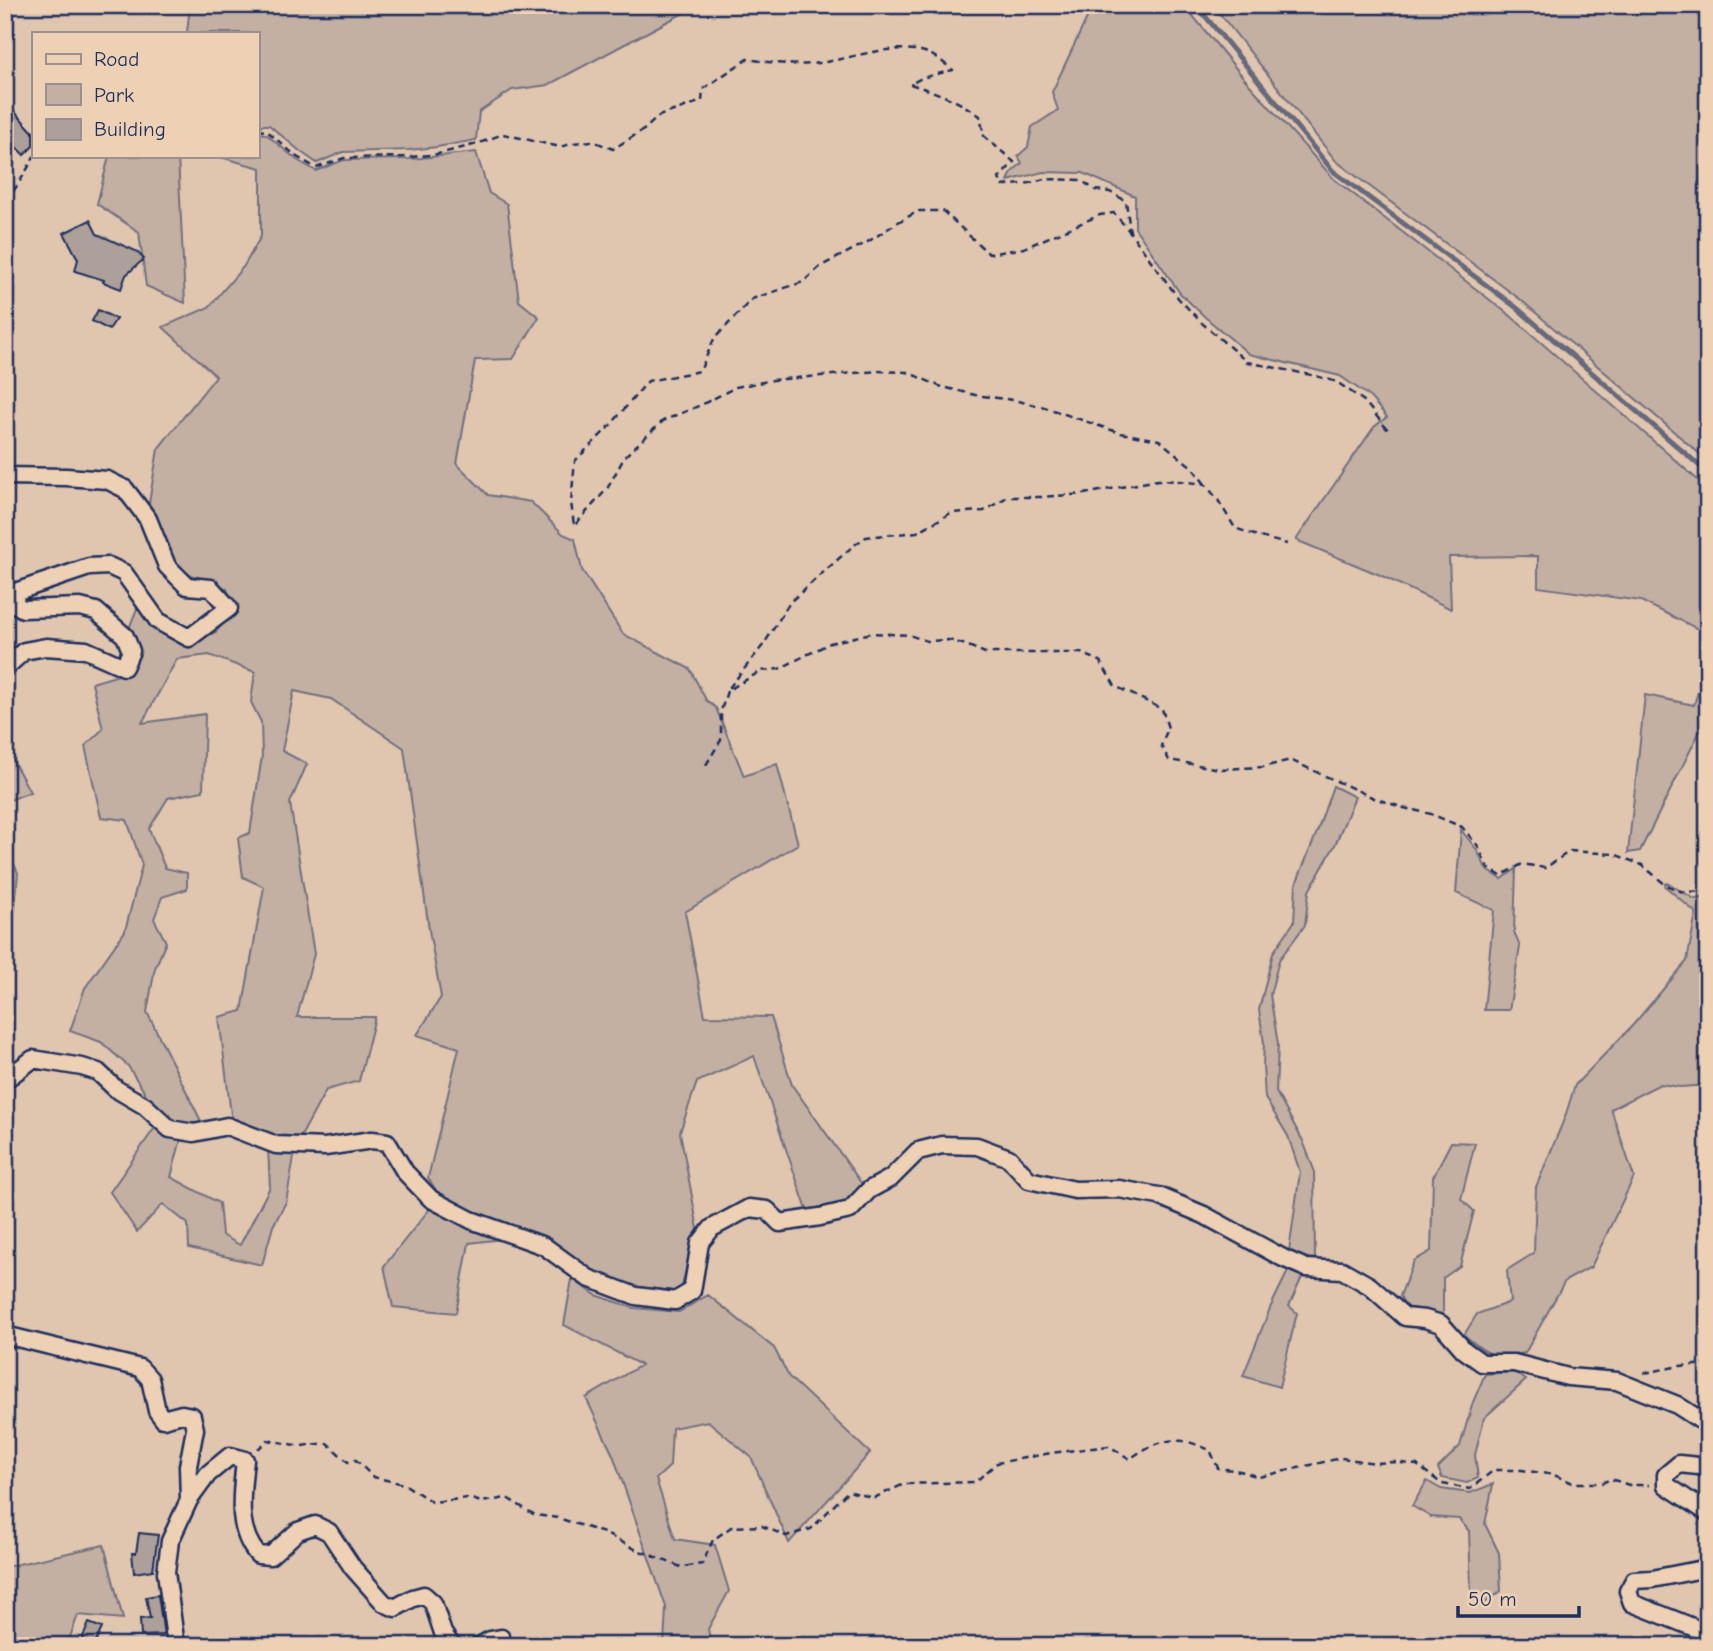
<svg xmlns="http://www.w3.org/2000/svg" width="1713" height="1651" viewBox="0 0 1713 1651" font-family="'Comic Neue',sans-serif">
	<rect width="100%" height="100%" fill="#e1c6af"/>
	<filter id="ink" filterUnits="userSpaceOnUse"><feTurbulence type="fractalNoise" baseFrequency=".0143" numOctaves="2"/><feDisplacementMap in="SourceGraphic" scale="14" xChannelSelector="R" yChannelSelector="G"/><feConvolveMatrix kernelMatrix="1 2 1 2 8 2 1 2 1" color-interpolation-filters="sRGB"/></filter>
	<g filter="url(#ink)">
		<path fill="#c4b0a3" stroke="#707080" stroke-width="2" d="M190,5H692L691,9L548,85L512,90L479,112L476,140L437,147L409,150L343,152L317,163L301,152L269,125H257V33H187Z
			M1093,5H1184L1248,83L1334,179L1512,317L1708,489V634L1641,601L1538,587V556L1449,557L1451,609L1380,575L1296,540L1374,427L1387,417L1369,396L1340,376L1249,354L1205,317L1180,293L1135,228V196L1083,173L1043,172L1008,181L1012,172L1022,163L1018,156L1028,147L1032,127L1058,110L1052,92Z
			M1213,5H1708V461L1521,300L1336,161Z
			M257,133L266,134L297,160L316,171L344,160L412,159L476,152L489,193L507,204L519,301L539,317L513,359L475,360L457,464L488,495L531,502L563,534L575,539L582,570L623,634L690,669L706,700L716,708L744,776L777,764L798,844L685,912L705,1016L771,1017L792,1085L864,1187L849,1203L822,1210H807L754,1056L697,1082L680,1132L698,1229L692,1244L682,1286L675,1291L637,1287L590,1271L473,1214L438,1193L428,1178L459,1048L417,1035L441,997L429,930L404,748L331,699L294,691L282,751L307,764L290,803L314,954L297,1017H375L359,1081L326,1090L299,1140L276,1138L232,1123L219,1017L242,1011L264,887L243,877L238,838L250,833L262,756L261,722L251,702L255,672L209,655L177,659L142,723L205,714L203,791L168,798L149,829L165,868L187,873V889L162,897L154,919L166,942L155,968L147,1012L203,1125H173L152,1104L128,1066L101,1042L70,1031L85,988L125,931L142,865L127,820L101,817L85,746L103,729L92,683L126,673L137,650L130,626L140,601L190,643L216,632L235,609L227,589L212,581L190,575L173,563L149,503L158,449L216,376L163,327L209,307L244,266L261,236V168L216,156H257Z
			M109,156H178L185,303L146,286L139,232L97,204Z
			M1708,658V715L1640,851L1628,853L1645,695L1694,705Z
			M5,746L30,792L5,802Z
			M1333,786L1355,797L1335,845L1309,891L1305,925L1279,960L1270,995L1278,1044L1276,1092L1303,1141L1314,1170L1315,1259L1303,1258L1289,1251L1300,1172L1288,1136L1265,1098L1263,1066L1264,1043L1259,1010L1273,953L1294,922L1296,884L1317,832Z
			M1461,830L1477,850L1487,870L1502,879L1516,869L1514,932L1520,947L1509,1010H1484L1494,910L1456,893Z
			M5,844L18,873L5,1018Z
			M1667,883L1695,899L1708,897V1085L1680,1087L1660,1084L1611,1109L1634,1177L1591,1267L1565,1281L1525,1353C1491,1359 1489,1355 1464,1335L1477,1314L1510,1302L1507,1270L1534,1253L1536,1187L1565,1117L1575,1085L1633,1025L1687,961L1696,913L1666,887L1665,884Z
			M156,1126L181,1139L171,1177L219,1203L222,1235L240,1245L270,1187L268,1149L295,1152L286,1202L273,1226L262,1265L189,1248L188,1224L163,1204L137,1232L110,1192Z
			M1451,1142L1475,1143L1461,1199L1474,1211L1460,1266L1443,1278V1314L1425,1312H1409L1400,1296L1414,1261L1431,1251L1433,1177Z
			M432,1206L503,1239L469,1243L456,1313L393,1307L384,1266Z
			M1289,1269L1303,1275L1289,1306L1297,1313L1279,1387L1243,1376L1271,1306Z
			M572,1279L596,1295L634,1308L679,1312L708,1295L774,1348L789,1377L870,1453L789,1543L751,1457L708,1421L672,1428L670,1466L656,1479L675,1539L715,1545L729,1591L708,1629L711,1646H664L666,1607L613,1455L586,1398L641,1365L564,1325Z
			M1514,1372L1526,1380L1484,1418L1475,1455L1478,1478L1467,1483L1442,1478L1438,1468L1460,1446L1473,1402L1485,1374Z
			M1427,1481L1441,1489L1470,1493L1493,1484L1485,1524L1499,1553L1501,1591L1481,1606L1471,1591L1469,1531L1459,1519L1431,1517L1412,1506Z
			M104,1545L123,1619L78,1615L67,1645H5V1567Z"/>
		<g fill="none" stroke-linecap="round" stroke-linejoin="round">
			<path stroke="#66697d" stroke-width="5" d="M1196,5L1333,171L1517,308L1708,473"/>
		</g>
		<path fill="#ad9f99" stroke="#1b2f5e" stroke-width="2" d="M14,111L33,132V146L24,155L13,144L15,143L5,133V119Z
			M90,220L97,234L136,251L144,259L126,275L121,289L103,282L104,280L75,271L78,259L64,233Z
			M98,310L116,319L109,330L92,321Z
			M139,1533L158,1535L153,1570L134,1573L132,1553H136Z
			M158,1595L164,1635L141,1636L140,1619L150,1618L146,1597Z
			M89,1623L102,1628L94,1646H79Z"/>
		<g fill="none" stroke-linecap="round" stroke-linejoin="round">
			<defs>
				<path id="minor" d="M5,476L66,477L107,480L125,489L148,519L167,566L187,586L211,588L229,608L189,638L158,621L124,573L109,566L89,567L18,591L13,603L23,609L80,607L96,611L125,636L131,651L124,667L86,650L46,647L24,651L5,668
					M5,1080L33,1059L82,1067L98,1072L116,1089L145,1106L170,1129L194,1133L227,1126L276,1145L325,1147L372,1140L387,1142L405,1172L431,1199L471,1220L544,1246L588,1278L636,1296L675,1301L692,1291L700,1243L712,1228L749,1208L767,1210L780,1223L820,1217L850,1210L869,1190L891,1178L918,1151L942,1145L977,1146L1009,1158L1029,1180L1075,1190L1119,1189L1159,1196L1204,1215L1283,1258L1306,1268L1342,1270L1370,1286L1405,1317L1425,1319L1441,1324L1464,1350L1482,1363H1514L1568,1377L1617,1381L1677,1405L1708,1425
					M5,1335L140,1368L150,1379L157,1411L163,1419L182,1414L192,1416L195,1429L188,1466L189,1500
					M1708,1467L1679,1464L1666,1475V1485L1708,1513
					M1708,1568L1652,1579L1634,1580L1628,1591L1632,1603L1700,1630L1708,1640
					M176,1646L166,1572L170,1541L189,1500L208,1474L230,1456L245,1460C242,1492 235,1529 258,1555L270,1556L298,1531L315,1525L329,1532L353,1568L384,1603L395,1608L413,1598L424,1595L433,1603L443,1633L452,1646
					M479,1646L490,1640L501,1638L505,1646"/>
			</defs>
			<use href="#minor" stroke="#1b2f5e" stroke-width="21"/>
			<path stroke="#1b2f5e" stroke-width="2.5" stroke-dasharray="7 5" stroke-linecap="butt" d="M257,130L267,131L297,157L316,168L344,158L410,157L438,154L477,144L503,134L560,147L574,143L593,141L613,149L645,129L659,116L702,101L703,89L747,59C768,62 791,66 812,64C848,60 884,44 921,51C932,53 944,63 953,70L922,78L910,84C936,92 958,100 980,116L984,136L1014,162L999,178L1002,186L1030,183L1044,179L1081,180L1095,190L1110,192L1126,201L1130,232
				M5,200C13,195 30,165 34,156
				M1205,484L1192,467L1159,440L1120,433L1044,407L1013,400L975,395L939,386L907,372L879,371L773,380L736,387L703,404L663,421L625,456L607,489L574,526L571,502L575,461L609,427L648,381L700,371L714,339L752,299L803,282L821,266L866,243L900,221L919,211H943L989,254L1024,248L1100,215L1114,213L1130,232L1179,299L1203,324L1247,362L1316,376L1337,382L1364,401L1388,430
				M729,688L764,644L790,602L853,546L866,537L917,532L951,513L984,511L1007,497H1041L1084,494L1158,480L1180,481L1205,484L1218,500L1235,528L1260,537L1287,544
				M706,765L721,740V711L727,691L761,671L779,669L830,643L871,633L909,635L927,641L949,640L966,645L985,653H1081L1100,661L1115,686L1162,709L1168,728L1161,746L1169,760L1220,769L1264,767L1290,760L1374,798L1404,808L1431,814L1462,827L1478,846L1488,868L1501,876L1522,864L1545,868L1570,851L1614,854L1642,865L1666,885L1683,892L1708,891
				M1644,1373L1680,1366L1708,1364
				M258,1449L268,1440L301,1446L327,1443L348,1462L356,1460L373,1477L404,1484L432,1502L469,1498L481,1502L507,1498L535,1515L558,1518L604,1533L635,1549L681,1567L702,1564L713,1540L731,1527L762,1526L786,1536L811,1529L848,1491L874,1498L904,1484L975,1482L997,1463L1051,1453L1109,1446L1130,1459C1144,1448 1163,1438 1183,1441C1192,1442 1202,1447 1210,1450L1218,1468L1240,1471L1259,1477L1341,1458L1376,1463L1394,1462L1417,1465L1442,1484L1470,1489L1494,1470H1522L1554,1475L1573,1483H1602L1611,1479L1629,1485H1649"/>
			<use href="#minor" stroke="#eed0b4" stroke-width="16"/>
		</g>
	</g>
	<rect width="1713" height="1651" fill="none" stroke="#eed0b4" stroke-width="28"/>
	<rect x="14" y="14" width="1685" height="1623" fill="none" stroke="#1b2f5e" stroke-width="2.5" filter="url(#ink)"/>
	<rect x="32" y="32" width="228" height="126" fill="#eed0b4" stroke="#9a9092" stroke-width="2"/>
	<rect x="46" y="54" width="35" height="10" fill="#eed0b4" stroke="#9a9092" stroke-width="2"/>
	<text x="94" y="66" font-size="21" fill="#1b2f5e">Road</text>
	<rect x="46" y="84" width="35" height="21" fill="#c4b0a3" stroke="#9a9092" stroke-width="2"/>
	<text x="94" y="102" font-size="21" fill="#1b2f5e">Park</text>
	<rect x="46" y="119" width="35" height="21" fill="#ad9f99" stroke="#9a9092" stroke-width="2"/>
	<text x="94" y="136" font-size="21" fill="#1b2f5e">Building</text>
	<path d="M1458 1606v10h121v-10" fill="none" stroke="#1b2f5e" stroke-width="3.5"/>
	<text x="1468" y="1606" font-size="21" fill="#1b2f5e" stroke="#eed0b4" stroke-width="5" paint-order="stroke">50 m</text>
</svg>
